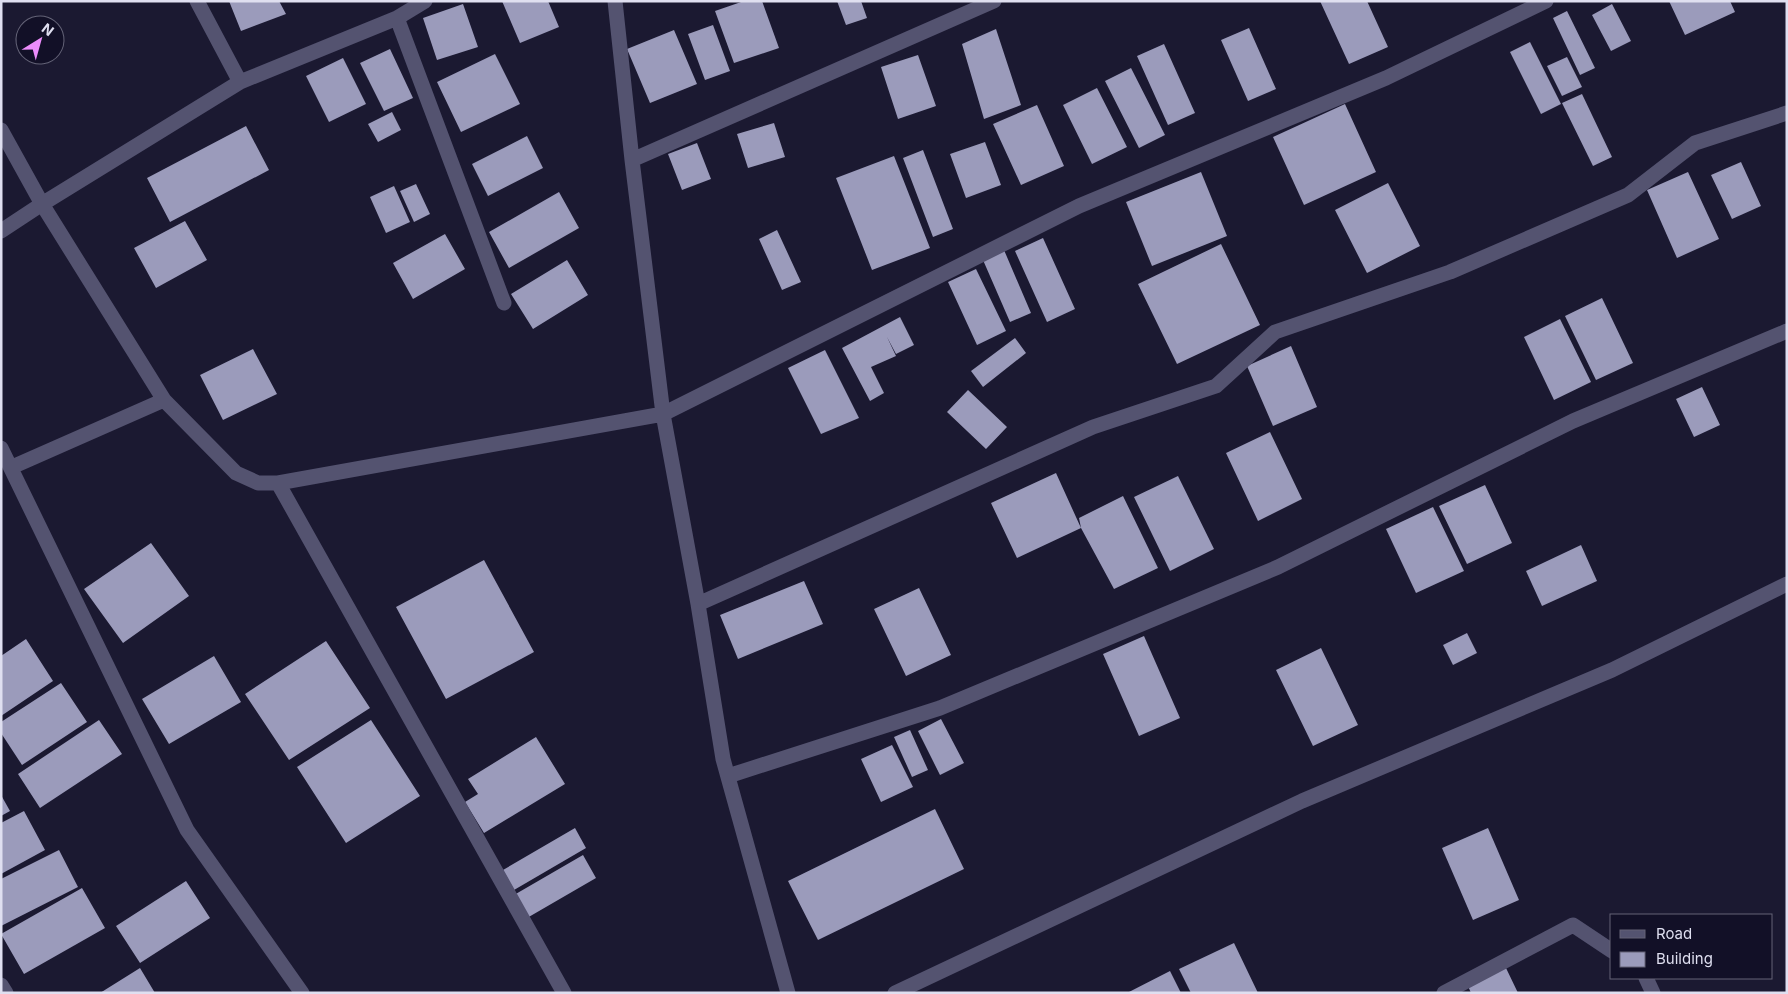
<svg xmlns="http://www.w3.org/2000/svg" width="1788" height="994" viewBox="0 0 1788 994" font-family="Inter,sans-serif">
	<rect width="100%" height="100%" fill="#1b1931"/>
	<path fill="#9b9bbb" d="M229,1H279L286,14L241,31Z
		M502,1H548L559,27L520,43Z
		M744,1H762L779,48L734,63L715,11Z
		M837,1H861L867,18L846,25Z
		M1320,1H1367L1388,47L1349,64Z
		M1669,1H1730L1735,12L1685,35Z
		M463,4L478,47L437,60L423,18Z
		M1612,4L1631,41L1611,51L1592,15Z
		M1567,11L1595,68L1580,75L1553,18Z
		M713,25L730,71L705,80L688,34Z
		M1249,28L1276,89L1248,101L1221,40Z
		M996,29L1021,105L984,119L962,44Z
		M674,30L697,84L650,103L627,49Z
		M1530,42L1561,104L1541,114L1510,52Z
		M1164,44L1195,113L1168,125L1137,56Z
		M390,49L413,98L384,111L360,63Z
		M495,54L520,104L461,132L437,82Z
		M918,55L936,106L898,119L881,67Z
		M1567,57L1582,87L1562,96L1547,66Z
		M343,58L366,104L329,122L306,76Z
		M1131,68L1165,135L1139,148L1105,81Z
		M1097,88L1127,147L1092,164L1063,105Z
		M1582,94L1612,157L1593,166L1562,103Z
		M1345,104L1376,172L1304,205L1273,137Z
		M1037,105L1064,166L1021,185L993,124Z
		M392,112L401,130L378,142L368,124Z
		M774,123L785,157L748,168L737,134Z
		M246,126L269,170L170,222L147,178Z
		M527,136L543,168L488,196L472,164Z
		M985,142L1001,185L966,198L950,154Z
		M697,143L711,179L682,190L668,154Z
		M923,150L953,229L933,237L903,158Z
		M894,156L930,248L872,270L836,178Z
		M1741,162L1761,206L1732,219L1711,175Z
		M1201,172L1227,236L1152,266L1126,202Z
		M1688,172L1719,239L1677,258L1647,190Z
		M1388,183L1420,246L1367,273L1335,210Z
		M416,184L430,214L414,222L400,191Z
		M394,186L410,222L386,233L370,197Z
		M559,192L579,228L509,268L489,232Z
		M185,221L207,260L156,288L134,248Z
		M777,230L801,282L782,290L759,239Z
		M445,234L465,269L413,299L393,263Z
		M1043,238L1075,309L1047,322L1015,251Z
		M1221,244L1260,325L1177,364L1138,284Z
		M1004,250L1031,313L1010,322L983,260Z
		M567,260L588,295L533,329L511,294Z
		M976,269L1006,331L977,345L948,282Z
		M1602,298L1633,363L1596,380L1565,316Z
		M900,317L914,345L896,354L887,337L896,356L871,367L884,393L870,401L842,348Z
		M1560,319L1591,382L1554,400L1524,337Z
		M1015,338L1026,353L983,387L971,371Z
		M1291,346L1317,407L1273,426L1247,366Z
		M253,349L277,394L223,420L200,375Z
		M825,350L859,418L821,434L788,368Z
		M1702,387L1720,425L1694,437L1676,399Z
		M968,390L1007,427L986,449L947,412Z
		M1270,432L1302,499L1258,521L1226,453Z
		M1056,473L1081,528L1017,558L991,503Z
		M1178,476L1214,549L1170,571L1134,497Z
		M1485,485L1512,543L1467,564L1439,506Z
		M1123,496L1158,568L1114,589L1081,528L1079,518Z
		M1433,507L1464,571L1416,593L1386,529Z
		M151,543L189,596L123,643L84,589Z
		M1581,545L1597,581L1542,606L1526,571Z
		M484,560L534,652L446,699L396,607Z
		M804,581L823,624L738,659L720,615Z
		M919,588L951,655L906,676L874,609Z
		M1467,633L1477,653L1453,665L1443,645Z
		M1144,636L1180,718L1139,736L1103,654Z
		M26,639L53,681L1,716V656Z
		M326,641L370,708L289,760L245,694Z
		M1321,648L1358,725L1313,746L1276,670Z
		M214,656L241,702L169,744L142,699Z
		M61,683L87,722L22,765L1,733V722Z
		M941,719L964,763L940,775L918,731Z
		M99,720L122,754L40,808L18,774Z
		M371,720L420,796L346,843L297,767Z
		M910,730L928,770L912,777L894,737Z
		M536,737L565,784L484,833L465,802L478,794L468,779Z
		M892,745L913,787L881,802L861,759Z
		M1,795L10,811L1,816Z
		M935,809L964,869L818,940L788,881Z
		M24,811L45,850L1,874V823Z
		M575,828L586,848L514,890L503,870Z
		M1488,828L1519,900L1473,920L1442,848Z
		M59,850L78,887L1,926V879Z
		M583,855L596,878L527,918L514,895Z
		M186,881L210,918L140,963L116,926Z
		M82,888L105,928L24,974L1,934Z
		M1234,943L1258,993H1191L1179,969Z
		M140,968L155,993H100Z
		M1506,968L1518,993H1471L1468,986Z
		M1170,971L1181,993H1127Z"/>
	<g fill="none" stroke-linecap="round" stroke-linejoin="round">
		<path stroke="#545370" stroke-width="15" d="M615,1L632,160L663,414L698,604L723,759L788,993
			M397,18L504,303
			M240,82L397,18L425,1
			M1,130L42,204L164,400
			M632,160L994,1
			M1,231L42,204L240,82L197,1
			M1,448L187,830L302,993
			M12,467L164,400L236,473L258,483H278L663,414L1079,206L1386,78L1546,1
			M278,483L564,993
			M698,604L1093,427L1216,386L1275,332L1450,272L1628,195L1695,143L1787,113
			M728,776L940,708L1278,567L1573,421L1787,331
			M1646,978L1653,993
			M1,985L6,993
			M895,993L1302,801L1612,670L1787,584
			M1444,993L1573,925L1612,951"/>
	</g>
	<rect width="1788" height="994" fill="none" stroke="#dfdff0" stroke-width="5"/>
	<rect x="1610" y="914" width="162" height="65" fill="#121027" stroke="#646377"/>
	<rect x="1620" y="930" width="25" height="8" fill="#545370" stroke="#646377"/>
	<text x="1656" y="939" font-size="15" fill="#dfdff0">Road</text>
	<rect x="1620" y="952" width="25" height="15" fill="#9b9bbb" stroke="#646377"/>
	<text x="1656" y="964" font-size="15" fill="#dfdff0">Building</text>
	<g transform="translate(40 40) rotate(37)"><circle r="24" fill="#121027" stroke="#646377"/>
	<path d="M0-4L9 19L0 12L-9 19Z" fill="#ec8cfb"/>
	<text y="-8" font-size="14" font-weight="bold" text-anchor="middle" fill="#dfdff0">N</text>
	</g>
</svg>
